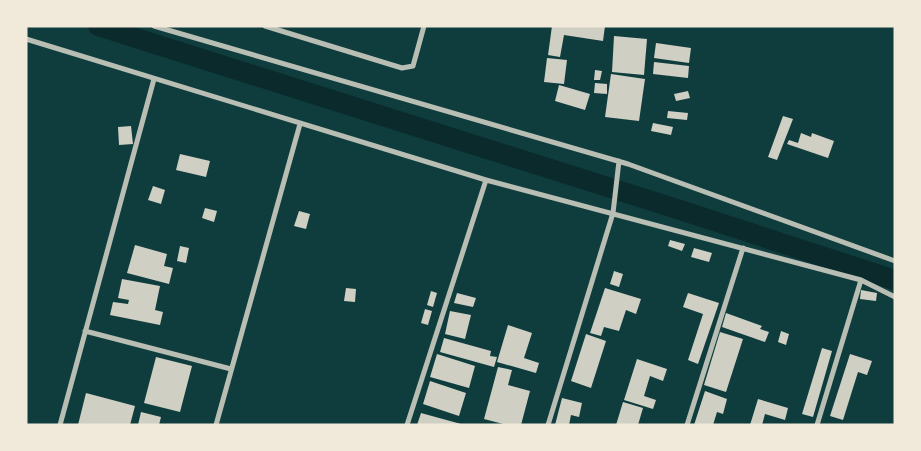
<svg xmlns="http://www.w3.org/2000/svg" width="921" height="451" viewBox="0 0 921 451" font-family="Jost,sans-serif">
	<rect width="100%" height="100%" fill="#0f3d3e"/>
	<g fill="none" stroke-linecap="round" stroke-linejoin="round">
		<path stroke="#0a2a2b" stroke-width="20" d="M98,26L674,208L895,280"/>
	</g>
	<path fill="#cfcfc3" d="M552,26H605L603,41L564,35L560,57L548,55Z
		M614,36L647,39L644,75L612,72Z
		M656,43L691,48L689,63L654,58Z
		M547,58L567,60L564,84L544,82Z
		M654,62L689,66L688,78L653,74Z
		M595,70L602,71L600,80H594Z
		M611,74L645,79L639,121L605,117Z
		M595,83L607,84V94L594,93Z
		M559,85L590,94L585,110L555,101Z
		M688,91L690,98L676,101L674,94Z
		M668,111L688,113L687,120L667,118Z
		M783,116L793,119L777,160L768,157Z
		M653,123L673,127L671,135L651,131Z
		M131,126L133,144L119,145L118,127Z
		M801,133L811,137L812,133L834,141L828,158L787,144L789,140L798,143Z
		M180,154L210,161L206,177L176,170Z
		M153,186L165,190L161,204L148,200Z
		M205,208L217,211L214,222L202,218Z
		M299,211L310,214L306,229L294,226Z
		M670,240L685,244L682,251L668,246Z
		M135,245L167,254L164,266L173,268L169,284L127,273Z
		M180,246L189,248L186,263L177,261Z
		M694,248L712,253L709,262L691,257Z
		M614,271L623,274L619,287L610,284Z
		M122,279L160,286L155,310L163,312L160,325L110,315L113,302L128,304L129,300L118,298Z
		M346,288L356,289L355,302L344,301Z
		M605,288L641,299L636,314L626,310L619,331L604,327L601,336L590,333Z
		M861,290L877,293L876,301L860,299Z
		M431,291L437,293L433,307L427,305Z
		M457,293L476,298L473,307L454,303Z
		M688,293L719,303L698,364L688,360L703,314L683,307Z
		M425,309L432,311L428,325L421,323Z
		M450,311L471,315L465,339L445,334Z
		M726,313L762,326L760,329L769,332L765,342L722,327Z
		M508,325L532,333L524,358L539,363L536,373L497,362Z
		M781,331L789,334L786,345L778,342Z
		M720,332L743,339L726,392L704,385Z
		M586,334L606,341L591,388L571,381Z
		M444,338L491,351L490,356L497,357L494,367L440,352Z
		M822,348L832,351L813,417L802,414Z
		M437,354L475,366L469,388L430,377Z
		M850,354L872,361L867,375L858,372L843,420L830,416Z
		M156,357L192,366L180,412L144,403Z
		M637,359L667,369L663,381L650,376L644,396L656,400L653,409L624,400Z
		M498,367L512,370L508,385L530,391L521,425H507L484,419Z
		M430,381L466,393L459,416L423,404Z
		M705,391L727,399L723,414L717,412L713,425H694Z
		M86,393L135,406L130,425H78Z
		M562,398L582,403L579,417L571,415L569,425H555Z
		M758,399L788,408L785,420L765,414L762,425H750Z
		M623,402L643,408L638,425H616Z
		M141,412L161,417L159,425H138Z
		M421,413L461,424L460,425H417Z"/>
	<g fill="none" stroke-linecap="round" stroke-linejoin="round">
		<path stroke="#b8beb3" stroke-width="5" d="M154,26L628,164L895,261
			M265,26L402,68L413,66L424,26
			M26,39L486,180L861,280L895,297
			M85,331L231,369
			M60,425L154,79
			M216,425L300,124
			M407,425L486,180
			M548,425L613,213L619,161
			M687,425L743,248
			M817,425L861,280"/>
	</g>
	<rect width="921" height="451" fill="none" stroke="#f1e9da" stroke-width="55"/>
</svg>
